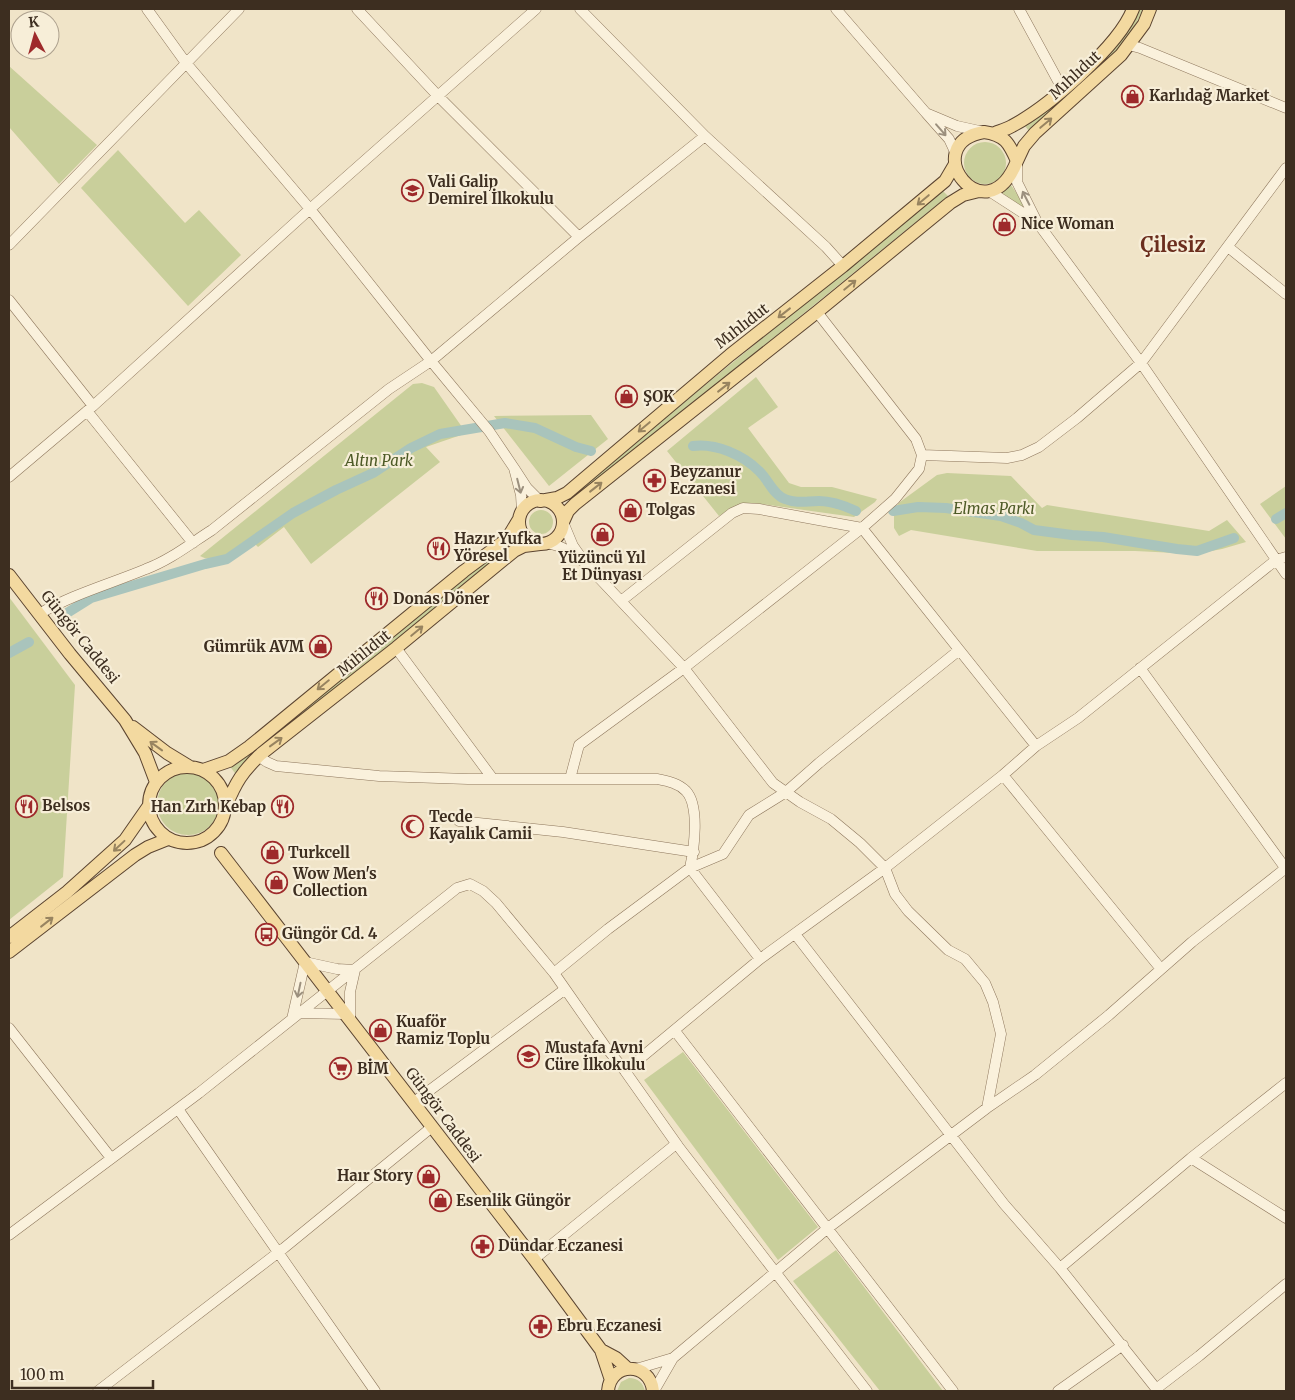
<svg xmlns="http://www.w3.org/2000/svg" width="1295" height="1400" viewBox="0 0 1295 1400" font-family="Merriweather,serif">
	<rect width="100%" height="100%" fill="#f0e4c8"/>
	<path fill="#c9cf9b" d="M1138,9H1144L1131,32L1118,51L1029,131L1025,126C1053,102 1093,74 1117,46C1126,35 1132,22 1138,9Z
		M9,66L97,145L59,184L9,127Z
		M964 163a21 21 0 1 1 42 0a21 21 0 1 1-42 0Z
		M118,150L185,223L199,210L241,255L188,306L81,188Z
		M1011,185L1032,216L1002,193Z
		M943,191L948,196L574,500L570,495Z
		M756,377L778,407L748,428L789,483L801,487H832L877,499L875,502L854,517L754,503C735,504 735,507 719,516L667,451Z
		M422,383L434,387L462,427L461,435L426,447L440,462L311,564L284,527L258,547L251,540C236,548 217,566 200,556L413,384Z
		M591,415L608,439L549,486L494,416Z
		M947,473L1011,476L1042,508L1047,505L1209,531L1227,520L1246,542L1222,549L1196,554L1135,551H1037L911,530L899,536L894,528V509L900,502L937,475Z
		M1286,486V539L1260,504Z
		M529 522a12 12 0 1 1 24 0a12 12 0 1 1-24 0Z
		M513,539L518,545L237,776L229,765Z
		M9,597L75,685L63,877L9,920Z
		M157 804a31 31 0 1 1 62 0a31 31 0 1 1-62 0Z
		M683,1052L818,1227L778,1260L644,1080Z
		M836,1250L943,1391H880L793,1281Z
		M629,1378C638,1378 643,1383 645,1391H617L621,1382Z"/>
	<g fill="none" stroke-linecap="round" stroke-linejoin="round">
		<path stroke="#a9c4bc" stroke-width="10" d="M693,446C716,443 743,455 759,471C768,479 773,495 785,499C797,504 807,501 819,501C832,501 845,506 856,511
			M893,511L918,507L946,508L1001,516L1021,523L1034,530L1072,535L1103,537L1177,549L1197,551L1234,538
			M1276,519L1286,513
			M67,613L91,598L205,564L227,559L293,513L336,490L373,473L411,448L440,434L505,423L535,428L576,447L591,451
			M9,653L29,642"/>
		<defs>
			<path id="minor" d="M147,9L186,63L310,209L431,361L489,431L514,468
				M357,9L438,96L579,237
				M580,9L705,136L826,247L843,266
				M836,9L926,113
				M1019,9L1063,90
				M1129,45L1140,48L1286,108
				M956,154L949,139L926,113L957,126L984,132
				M989,191L1037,222L1017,182V161
				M1037,222L1141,363L1286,574
				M9,245L239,9
				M1228,247L1286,294
				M9,300L93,406
				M87,411L193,543
				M922,455L1007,458L1022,455L1039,447L1077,418L1141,363L1286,168
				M9,477L93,406L310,209L536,9
				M522,512L521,495L514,468L527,488L540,501
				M548,543C563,546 573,554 585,563L573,546L563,522
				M585,563L684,668L773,783L800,802L831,819L860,843L885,868L895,894L908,911L948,950L965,959L985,983L993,1002L1001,1034L987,1108
				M621,601L732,513L743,508L759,509L862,528L1036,746
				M39,614C73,594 110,584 146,569C170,560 190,544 212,530L389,389L431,361L579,237L705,136
				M396,648L493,779
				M1140,668L1286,869
				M258,756L267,762L276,766L379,776L468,779H657C667,781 678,783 686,791C700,806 694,849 690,868L760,959
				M1003,775L1161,969
				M570,779L579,745L684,668L862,528L895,499L919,469L922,455L916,439L817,312
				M459,821L563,832L694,852
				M795,934L1004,1204L1060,1268L1158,1391
				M554,973L608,929L690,868L723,854L749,815L786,792L819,763L958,651
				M299,1013L346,1014
				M292,1019L305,962L337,969L355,970L350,992V1019
				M9,1028L111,1158
				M675,1031L953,1391
				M625,1071L760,959L885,868L1003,775L1036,746L1078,718L1276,560L1286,557
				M414,1102L564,990
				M178,1109L375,1391
				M1191,1158L1286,1218
				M9,1235L199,1093L457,888L470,884L483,891L496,903L554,973L605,1046L625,1071L678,1146L867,1391
				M534,1259L676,1144
				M1060,1268L1191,1158L1286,1083
				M673,1358L828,1228L987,1108L1035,1075L1109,1015L1192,942L1286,868
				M636,1369L673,1358L654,1391
				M1156,1389L1199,1356L1286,1284
				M98,1391L284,1248L432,1127
				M1058,1391L1123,1345"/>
			<path id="major" d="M984,132C1005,135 1009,143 1017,161C986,239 915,144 984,132Z
				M995,133C1000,131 1007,129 1012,126C1048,107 1119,46 1133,9
				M1017,161L1024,146L1035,133L1121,55L1144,24L1150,9
				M519 522a22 22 0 1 1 44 0a22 22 0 1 1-44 0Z
				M540,501L557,498L567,493L730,355L843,266L945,181L955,164
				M563,522L568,511L575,504L817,312L950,203L963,195L979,191
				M9,575L70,654L125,720L145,753L156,782
				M133,727L167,753L190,767
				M149 805a38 38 0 1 1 76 0a38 38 0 1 1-76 0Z
				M203,770L229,761L249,747L464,571L507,539L519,519
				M226,806C236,782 242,772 261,754L396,648L514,551L524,546L540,544
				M221,853L534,1259L601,1350L611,1380
				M9,937L67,892L125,840L148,807
				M9,952L135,855L148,847L168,839
				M601,1350L616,1358L628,1369
				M608,1391C610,1362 650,1361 653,1391"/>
		</defs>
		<use href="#minor" stroke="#8d765c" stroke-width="11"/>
		<use href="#major" stroke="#5b4430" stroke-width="14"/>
		<use href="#minor" stroke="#faf1dc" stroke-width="10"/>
		<use href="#major" stroke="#f3d9a0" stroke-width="12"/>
	</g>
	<defs><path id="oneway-shaft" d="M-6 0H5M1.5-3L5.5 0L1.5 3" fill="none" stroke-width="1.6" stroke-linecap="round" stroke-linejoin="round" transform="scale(1.25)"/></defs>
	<g stroke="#988460">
		<use href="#oneway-shaft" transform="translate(1046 123) rotate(-40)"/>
		<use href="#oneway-shaft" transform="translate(923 200) rotate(140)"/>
		<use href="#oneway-shaft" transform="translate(850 285) rotate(-39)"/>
		<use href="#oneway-shaft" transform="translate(784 313) rotate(142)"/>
		<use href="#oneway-shaft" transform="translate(724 387) rotate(-38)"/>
		<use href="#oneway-shaft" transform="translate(644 427) rotate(140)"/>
		<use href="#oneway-shaft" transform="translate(596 487) rotate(-38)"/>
		<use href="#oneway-shaft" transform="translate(417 631) rotate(-40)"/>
		<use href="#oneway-shaft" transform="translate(323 685) rotate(141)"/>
		<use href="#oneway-shaft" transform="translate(276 742) rotate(-36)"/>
		<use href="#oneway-shaft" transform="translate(156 746) rotate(-144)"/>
		<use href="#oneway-shaft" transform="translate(119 846) rotate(137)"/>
		<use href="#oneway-shaft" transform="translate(47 922) rotate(-38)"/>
	</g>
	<g stroke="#9c907e">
		<use href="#oneway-shaft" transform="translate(941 130) rotate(49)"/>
		<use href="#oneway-shaft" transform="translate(1026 198) rotate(-117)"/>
		<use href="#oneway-shaft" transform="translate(519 486) rotate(76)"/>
		<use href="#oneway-shaft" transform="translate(299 990) rotate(102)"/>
	</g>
	<defs>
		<symbol id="shop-ring" viewBox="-11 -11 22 22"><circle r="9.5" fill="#f7eed8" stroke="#9e2a2b" stroke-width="1.5"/><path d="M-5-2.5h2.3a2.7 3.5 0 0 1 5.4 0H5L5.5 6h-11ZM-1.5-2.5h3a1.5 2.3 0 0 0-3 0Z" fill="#9e2a2b"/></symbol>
		<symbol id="school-ring" viewBox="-11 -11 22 22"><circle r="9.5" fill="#f7eed8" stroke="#9e2a2b" stroke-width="1.5"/><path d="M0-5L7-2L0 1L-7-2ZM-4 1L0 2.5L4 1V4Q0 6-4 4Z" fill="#9e2a2b"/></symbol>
		<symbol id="pharmacy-ring" viewBox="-11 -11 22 22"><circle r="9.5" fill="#f7eed8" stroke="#9e2a2b" stroke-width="1.5"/><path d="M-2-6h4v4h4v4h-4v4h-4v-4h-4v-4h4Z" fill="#9e2a2b"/></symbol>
		<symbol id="restaurant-ring" viewBox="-11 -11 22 22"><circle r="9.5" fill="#f7eed8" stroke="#9e2a2b" stroke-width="1.5"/><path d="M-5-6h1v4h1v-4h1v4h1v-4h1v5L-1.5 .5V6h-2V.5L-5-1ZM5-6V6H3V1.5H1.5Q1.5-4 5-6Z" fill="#9e2a2b"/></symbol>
		<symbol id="mosque-ring" viewBox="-11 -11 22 22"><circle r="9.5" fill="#f7eed8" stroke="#9e2a2b" stroke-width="1.5"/><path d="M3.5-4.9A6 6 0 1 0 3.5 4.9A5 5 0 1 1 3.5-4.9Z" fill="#9e2a2b"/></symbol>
		<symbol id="bus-ring" viewBox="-11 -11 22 22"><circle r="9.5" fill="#f7eed8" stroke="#9e2a2b" stroke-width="1.5"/><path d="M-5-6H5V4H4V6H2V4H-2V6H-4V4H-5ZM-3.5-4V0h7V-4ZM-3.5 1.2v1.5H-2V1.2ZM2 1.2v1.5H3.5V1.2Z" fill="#9e2a2b"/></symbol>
		<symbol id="supermarket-ring" viewBox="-11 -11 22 22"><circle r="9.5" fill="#f7eed8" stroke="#9e2a2b" stroke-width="1.5"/><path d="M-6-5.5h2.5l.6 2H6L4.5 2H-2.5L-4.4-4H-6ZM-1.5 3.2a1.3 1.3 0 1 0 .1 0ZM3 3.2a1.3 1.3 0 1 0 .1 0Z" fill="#9e2a2b"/></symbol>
	</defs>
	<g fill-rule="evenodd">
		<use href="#shop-ring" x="1120" y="84" width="25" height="25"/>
		<use href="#school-ring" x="400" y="178" width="25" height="25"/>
		<use href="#shop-ring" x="992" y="212" width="25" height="25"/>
		<use href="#shop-ring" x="614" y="384" width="25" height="25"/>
		<use href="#pharmacy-ring" x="642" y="468" width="25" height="25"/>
		<use href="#shop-ring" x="618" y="498" width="25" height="25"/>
		<use href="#shop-ring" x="590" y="522" width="25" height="25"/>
		<use href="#restaurant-ring" x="426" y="536" width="25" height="25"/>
		<use href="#restaurant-ring" x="364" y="586" width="25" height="25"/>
		<use href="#shop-ring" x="308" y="634" width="25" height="25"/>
		<use href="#restaurant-ring" x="14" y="794" width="25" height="25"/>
		<use href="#restaurant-ring" x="270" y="794" width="25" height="25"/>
		<use href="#mosque-ring" x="400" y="814" width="25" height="25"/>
		<use href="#shop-ring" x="260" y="840" width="25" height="25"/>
		<use href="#shop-ring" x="264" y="870" width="25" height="25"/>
		<use href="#bus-ring" x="254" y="922" width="25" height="25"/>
		<use href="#shop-ring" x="368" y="1018" width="25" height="25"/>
		<use href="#school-ring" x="516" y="1044" width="25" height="25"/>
		<use href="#supermarket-ring" x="328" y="1056" width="25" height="25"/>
		<use href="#shop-ring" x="416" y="1164" width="25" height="25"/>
		<use href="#shop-ring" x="428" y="1188" width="25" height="25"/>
		<use href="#pharmacy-ring" x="470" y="1234" width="25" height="25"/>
		<use href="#pharmacy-ring" x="528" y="1314" width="25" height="25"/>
	</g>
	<g text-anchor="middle" stroke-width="4.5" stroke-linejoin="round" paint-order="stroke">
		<g font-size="15" fill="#3d2e20" stroke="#f7eed8">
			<text transform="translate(1075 75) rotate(-43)" y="5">Mıhlıdut</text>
			<text transform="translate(742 326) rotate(-38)" y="5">Mıhlıdut</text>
			<text transform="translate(80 637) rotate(51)" y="5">Güngör Caddesi</text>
			<text transform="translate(364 653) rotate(-39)" y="5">Mıhlıdut</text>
			<text transform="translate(443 1115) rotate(53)" y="5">Güngör Caddesi</text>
		</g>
		<g font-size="15" font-weight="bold" fill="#3d2e20" stroke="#f7eed8" text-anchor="start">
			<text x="1149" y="101">Karlıdağ Market</text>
			<text x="428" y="187">Vali Galip<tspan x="428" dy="17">Demirel İlkokulu</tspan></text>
			<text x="1021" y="229">Nice Woman</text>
			<text x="643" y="402">ŞOK</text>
			<text x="670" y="477">Beyzanur<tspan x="670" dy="17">Eczanesi</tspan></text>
			<text x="646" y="515">Tolgas</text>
			<text x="454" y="544">Hazır Yufka<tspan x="454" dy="17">Yöresel</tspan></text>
			<text x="602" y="563" text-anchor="middle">Yüzüncü Yıl<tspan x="602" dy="17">Et Dünyası</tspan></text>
			<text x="393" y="604">Donas Döner</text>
			<text x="304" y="652" text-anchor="end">Gümrük AVM</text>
			<text x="42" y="811">Belsos</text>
			<text x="266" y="812" text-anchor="end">Han Zırh Kebap</text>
			<text x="429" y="822">Tecde<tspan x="429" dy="17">Kayalık Camii</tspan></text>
			<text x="288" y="858">Turkcell</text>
			<text x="293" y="879">Wow Men's<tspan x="293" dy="17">Collection</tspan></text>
			<text x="282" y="939">Güngör Cd. 4</text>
			<text x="396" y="1027">Kuaför<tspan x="396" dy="17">Ramiz Toplu</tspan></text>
			<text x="545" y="1053">Mustafa Avni<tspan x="545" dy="17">Cüre İlkokulu</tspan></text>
			<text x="357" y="1074">BİM</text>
			<text x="413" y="1181" text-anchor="end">Haır Story</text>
			<text x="456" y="1206">Esenlik Güngör</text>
			<text x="498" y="1251">Dündar Eczanesi</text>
			<text x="557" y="1331">Ebru Eczanesi</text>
		</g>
		<g font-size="15" font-style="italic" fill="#4d5a26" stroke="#f7eed8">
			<text x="379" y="466">Altın Park</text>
			<text x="994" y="514">Elmas Parkı</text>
		</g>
		<g font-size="20" font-weight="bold" fill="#6b2e1e" stroke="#f7eed8">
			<text x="1173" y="252">Çilesiz</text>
		</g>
	</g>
	<rect width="1295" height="1400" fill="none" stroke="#3d2e20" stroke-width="20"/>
	<g transform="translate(35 35) rotate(354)"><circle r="24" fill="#f7eed8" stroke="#ada18e"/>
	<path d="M0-4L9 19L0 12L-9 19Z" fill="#9e2a2b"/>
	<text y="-8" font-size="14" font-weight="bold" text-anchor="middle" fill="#3d2e20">K</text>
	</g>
	<path d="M12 1380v8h141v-8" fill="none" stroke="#3d2e20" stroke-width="2.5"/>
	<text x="20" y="1380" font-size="15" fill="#3d2e20" stroke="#f7eed8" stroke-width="4" paint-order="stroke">100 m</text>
</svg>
